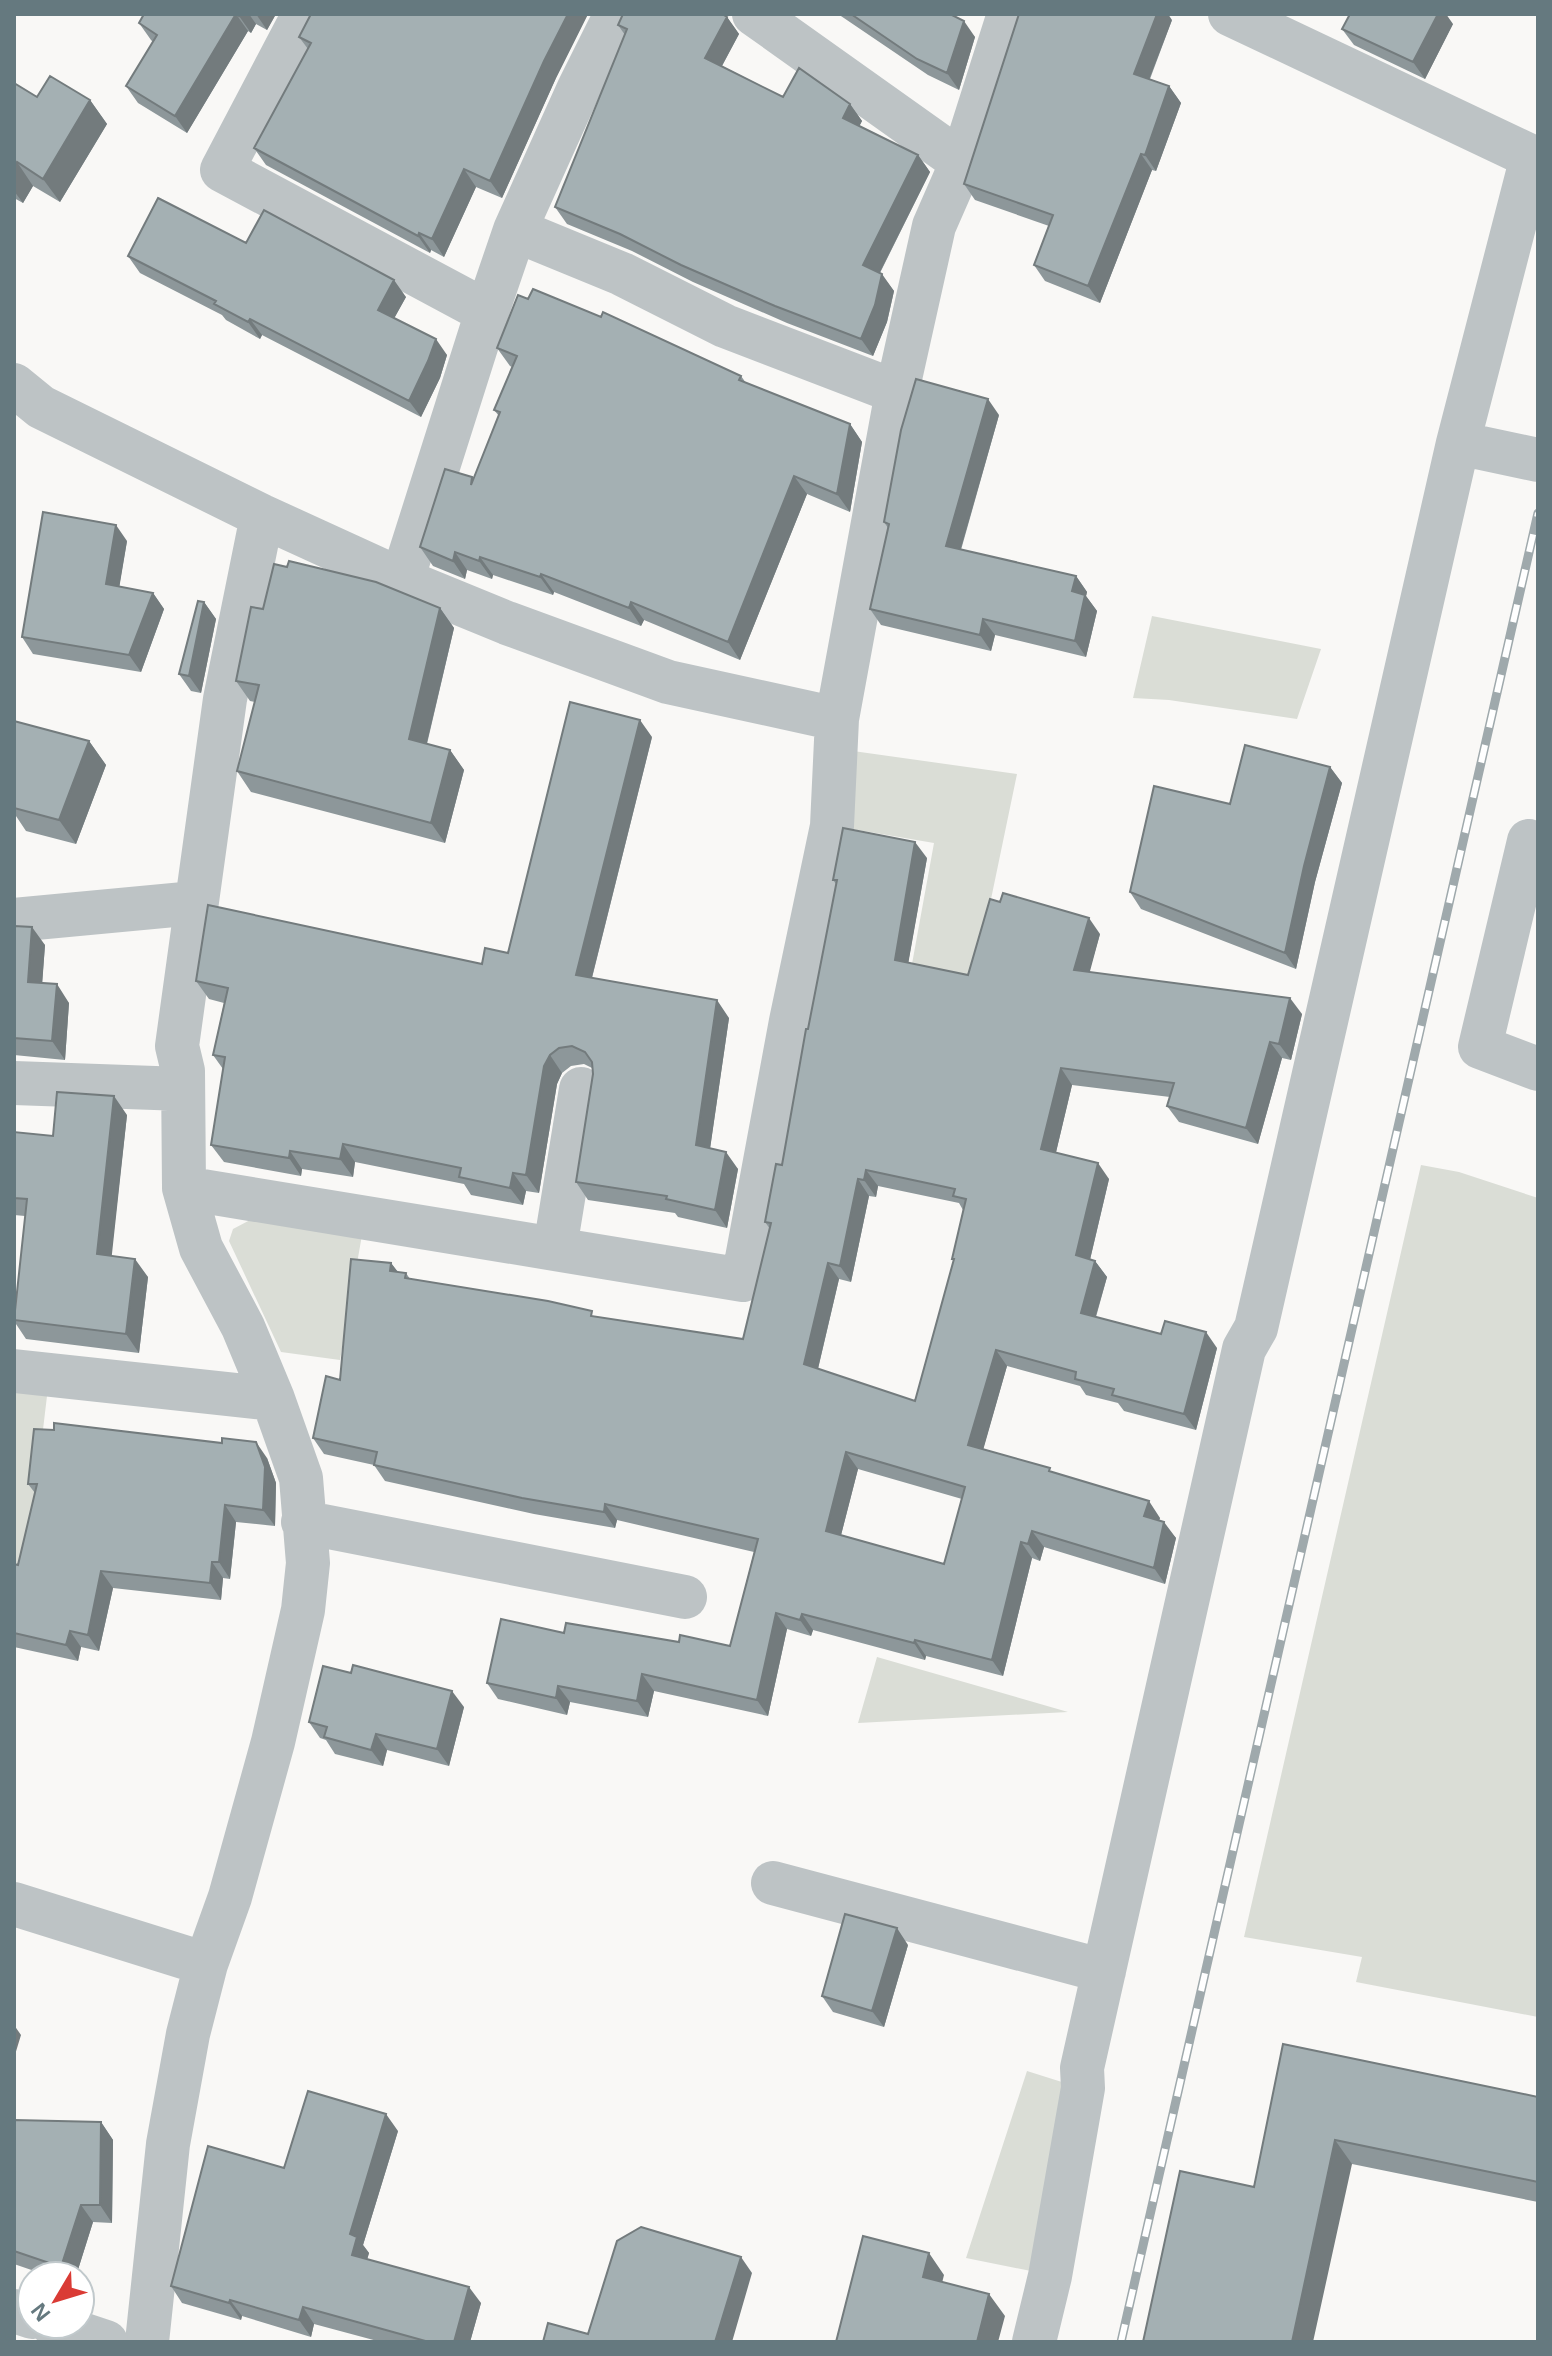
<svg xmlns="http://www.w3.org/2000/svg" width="1552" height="2356" viewBox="0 0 1552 2356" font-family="Helvetica,sans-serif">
	<rect width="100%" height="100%" fill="#f9f8f6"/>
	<path fill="#daddd6" d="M1152,616L1321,649L1297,719L1169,700L1133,698Z
		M853,751L1017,774L953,1082L892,1074L934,843L852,829Z
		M1421,1165L1459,1172L1538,1198V2017L1356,1982L1362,1957L1244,1937Z
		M252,1219L362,1235L340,1360L281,1352L229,1241L233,1229Z
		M14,1392L47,1396L34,1505L19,1572L14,1571Z
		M877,1657L1068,1712L858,1723Z
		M1027,2071L1065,2083L1041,2273L966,2258Z"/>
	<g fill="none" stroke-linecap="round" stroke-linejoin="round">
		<path stroke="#bdc3c5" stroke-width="44" d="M304,14L222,170L487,312
			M754,14L962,162
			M515,230L622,274L725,326L897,392
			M14,385L41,407L262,516L402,580L507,623L668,682L837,719L897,392L934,226L962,162L1009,14
			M1458,443L1538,460
			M402,580L487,312L515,230L579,88L616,14
			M1538,844L1529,841L1480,1047L1538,1069
			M14,920L195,903
			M14,1083L183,1089
			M184,1188L743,1280L791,1021L832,826L837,719
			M555,1248L581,1089
			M14,1371L273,1399
			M303,1522L685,1597
			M773,1883L1104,1971
			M14,1904L206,1964
			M147,2342L168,2144L188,2034L206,1964L230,1897L273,1742L303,1610L308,1563L301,1478L273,1399L243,1327L201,1248L184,1188L183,1071L177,1046L225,699L262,516
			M1034,2342L1050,2276L1083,2088L1082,2068L1244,1349L1256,1328L1458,443L1532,157L1230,14"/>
		<path stroke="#bdc3c5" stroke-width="44" d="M14,2311L32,2317
			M52,2324L106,2342"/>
		<defs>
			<path id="rail" d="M1121,2342L1538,513"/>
		</defs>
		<use href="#rail" stroke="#9fa9ac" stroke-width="9"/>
		<use href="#rail" stroke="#fff" stroke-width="6" stroke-dasharray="18" stroke-linecap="butt"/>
	</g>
	<path fill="#8d979a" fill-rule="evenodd" d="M144,14H276L267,30L256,24L251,33L248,31L187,133L138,103L126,86L153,42L151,40L139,23Z
		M311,14H588L556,78L502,198L476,187L444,257L431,250L430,253L266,165L254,148L308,49L299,37Z
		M838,14H950L975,37L959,90L928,75Z
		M727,17L739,34L722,66L783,97L850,104L862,121L859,126L918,155L930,172L880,273L894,291L887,322L873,356L787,323L693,282L632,251L567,224L555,207L625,35L618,25Z
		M1172,20L1150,79L1169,86L1181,103L1156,171L1152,170L1100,303L1045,281L1034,265L1049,226L975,200L964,184Z
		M1453,24L1425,79L1354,45L1342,29Z
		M14,83L37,97L90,100L107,124L60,202L33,186L23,203L14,198Z
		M246,243L406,297L394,318L447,355L440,378L421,417L262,335L260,339L226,320L222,315L140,273L128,256Z
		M528,299L741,376L746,383L850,424L862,442L850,512L807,494L740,660L644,620L641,626L554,592L553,595L493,575L492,579L467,570L465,579L433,566L420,547L472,477L473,479L499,416L494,410L512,367L510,366L497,348Z
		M999,415L961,550L1076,576L1087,592L1086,596L1097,611L1086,657L995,635L991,651L881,625L870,609L888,528L884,522Z
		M127,541L119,587L153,593L164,609L141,672L33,654L22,637Z
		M204,602L216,619L201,693L191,691L179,674Z
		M440,608L454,628L427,744L450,750L464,770L445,843L251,792L237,771L255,702L250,701L236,681Z
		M14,721L89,741L106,765L76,844L26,831L14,813Z
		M652,737L592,978L729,1018L710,1148L738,1169L727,1228L678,1217L675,1213L588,1200L576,1182L593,1074L592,1068L584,1064L571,1066L562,1073L557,1084L539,1193L526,1191L523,1205L471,1195L464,1184L355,1162L353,1177L302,1169L301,1176L224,1162L211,1145L223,1069L213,1055L224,1003L209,999L196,981L482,964L508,953Z
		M1330,767L1342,783L1315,882L1296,969L1141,909L1130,892L1230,804Z
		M927,858L908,963L968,975L1100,934L1089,972L1302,1014L1291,1060L1282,1058L1258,1144L1179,1122L1167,1106L1170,1097L1072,1085L1056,1152L1109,1179L1090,1260L1095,1261L1107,1277L1096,1317L1217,1348L1196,1430L1124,1411L1118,1403L1086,1395L1080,1386L1007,1366L983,1449L1053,1472L1160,1518L1159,1520L1176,1538L1165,1584L1044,1547L1040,1561L1032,1558L1003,1676L926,1656L925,1660L813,1630L811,1636L787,1629L768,1716L654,1691L648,1717L570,1702L567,1715L498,1699L487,1683L564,1633L730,1646L754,1552L617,1520L615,1528L534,1514L385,1481L374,1465L324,1454L313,1438L340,1380L391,1263L398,1272L406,1273L410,1279L596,1317L743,1339L770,1229L765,1222L782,1165L836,884L833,880ZM878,1186L959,1203L963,1210L952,1259L954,1262L915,1401L818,1369L839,1279L851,1282L869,1196L876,1197ZM858,1469L962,1499L944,1564L841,1535Z
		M14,926L45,945L42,983L69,1003L65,1060L14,1055Z
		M127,1115L111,1256L148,1277L139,1353L26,1339L14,1321L25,1216L14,1215V1132L53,1136Z
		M267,1458L276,1483L275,1526L236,1522L230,1579L223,1578L221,1600L113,1588L99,1651L81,1647L78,1661L14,1647V1564L18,1565L35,1493L28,1484Z
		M464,1707L449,1766L387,1750L383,1766L335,1754L326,1740L320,1738L309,1722Z
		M908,1945L884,2027L833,2012L822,1996Z
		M1283,2044L1538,2097V2202L1352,2164L1254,2187Z
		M14,2120L101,2122L113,2140L112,2223L93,2222L76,2276H49L14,2264Z
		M398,2131L363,2245L369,2253L367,2259L481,2303L470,2342H381L314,2324L311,2337L242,2316L241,2320L182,2303L171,2286L284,2168Z"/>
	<path fill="#737b7d" d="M236,14L248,31L187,133L175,116Z
		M240,14H249L256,24L251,33L239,16Z
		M256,14H276L267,30Z
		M568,14H588L556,78L502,198L490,181L544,61Z
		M1157,14H1168L1172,20L1145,90L1134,74Z
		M1438,14H1446L1453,24L1425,79L1413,62Z
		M727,17L739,34L717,75L705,58Z
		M964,21L975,37L959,90L947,73Z
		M1169,86L1181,103L1156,171L1145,155Z
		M90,100L107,124L60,202L43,179Z
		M850,104L862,121L855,135L843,118Z
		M1141,154L1152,170L1100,303L1088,286Z
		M918,155L930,172L875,282L863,265Z
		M17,162L33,186L23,203L14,191V167Z
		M464,169L476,187L444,257L432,239Z
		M419,233L431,250L430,253L418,236Z
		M882,274L894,291L887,322L873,356L861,339Z
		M394,280L406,297L390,326L378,310Z
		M250,319L262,335L260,339L248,322Z
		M436,339L447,355L440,378L421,417L409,401Z
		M988,399L999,415L957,562L946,546Z
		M850,424L862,442L850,512L837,494Z
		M794,476L807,494L740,660L728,642Z
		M116,525L127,541L117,601L106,584Z
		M455,552L467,570L465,579L453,561Z
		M480,557L493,575L492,579L479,561Z
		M541,574L554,592L553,595L540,577Z
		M1076,576L1087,592L1086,596L1097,611L1086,657L1075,641L1072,591Z
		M153,593L164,609L141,672L129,655Z
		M204,602L216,619L201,693L189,676Z
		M631,602L644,620L641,626L629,608Z
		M440,608L454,628L423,759L409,739Z
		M983,619L995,635L991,651L980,635Z
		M640,720L652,737L588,993L576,975Z
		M89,741L106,765L76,844L59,820Z
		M450,750L464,770L445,843L431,823Z
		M1330,767L1342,783L1315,882L1296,969L1285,953L1304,866Z
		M915,842L927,858L906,976L895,960Z
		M1089,918L1100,934L1086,986L1074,970Z
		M32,927L45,945L41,1000L28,982Z
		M57,984L69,1003L65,1060L52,1041Z
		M1290,998L1302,1014L1291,1060L1279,1044Z
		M717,1000L729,1018L708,1163L696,1145Z
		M1270,1042L1282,1058L1258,1144L1246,1128Z
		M550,1055L562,1073L557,1084L539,1193L526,1175L544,1066Z
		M1061,1068L1072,1085L1053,1165L1041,1149Z
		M114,1096L127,1115L110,1272L97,1254Z
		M343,1144L355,1162L353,1177L340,1159Z
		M290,1151L302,1169L301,1176L289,1158Z
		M726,1152L738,1169L727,1228L715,1210Z
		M1098,1163L1109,1179L1087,1272L1076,1255Z
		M866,1170L878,1186L876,1197L864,1180Z
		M513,1173L526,1191L523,1205L510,1188Z
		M858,1179L869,1196L851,1282L840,1266Z
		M135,1259L148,1277L139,1353L126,1334Z
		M1095,1261L1107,1277L1092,1329L1081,1313Z
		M391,1263L403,1279L390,1271Z
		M828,1263L839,1279L815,1381L804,1364Z
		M1206,1332L1217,1348L1196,1430L1184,1414Z
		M996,1350L1007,1366L980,1461L968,1445Z
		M256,1442L267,1458L276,1483L275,1526L263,1510Z
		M846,1452L858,1469L838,1547L826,1531Z
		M1149,1501L1160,1518L1155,1532L1144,1516Z
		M605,1504L617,1520L615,1528L604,1512Z
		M225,1505L236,1522L230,1579L219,1562Z
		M1164,1522L1176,1538L1165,1584L1154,1568Z
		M1032,1531L1044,1547L1040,1561L1028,1544Z
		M1021,1542L1032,1558L1003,1676L992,1660Z
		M212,1562L223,1578L221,1600L210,1583Z
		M101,1571L113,1588L99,1651L88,1635Z
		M776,1613L787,1629L768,1716L757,1700Z
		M802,1614L813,1630L811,1636L800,1620Z
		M70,1631L81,1647L78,1661L66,1645Z
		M915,1640L926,1656L925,1660L914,1643Z
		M642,1674L654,1691L648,1717L637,1701Z
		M558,1686L570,1702L567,1715L556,1698Z
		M452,1691L464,1707L449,1766L437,1749Z
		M376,1734L387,1750L383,1766L371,1750Z
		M897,1928L908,1945L884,2027L872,2011Z
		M14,2025L21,2035L14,2058Z
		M386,2114L398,2131L363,2245L369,2253L364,2271L352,2255L350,2234Z
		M101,2122L113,2140L112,2223L100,2205Z
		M1335,2140L1352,2164L1313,2342H1292Z
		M81,2205L93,2222L76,2276H68L61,2267Z
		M929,2253L944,2275L938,2299L923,2277Z
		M741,2257L752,2273L732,2342H715Z
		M469,2287L481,2303L470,2342H454Z
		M989,2294L1005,2316L998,2342H977Z
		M230,2300L242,2316L241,2320L229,2303Z
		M303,2307L314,2324L311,2337L299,2320Z"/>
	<path fill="#a4b0b3" stroke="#737b7d" stroke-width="2" fill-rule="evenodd" d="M144,14H240L239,16L236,14L175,116L126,86L157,35L139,23Z
		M311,14H568L544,61L490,181L464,169L432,239L419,233L418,236L254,148L311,43L299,37Z
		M623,14H722L727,17L705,58L783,97L799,68L850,104L843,118L918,155L863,265L882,274L875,305L861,339L775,306L681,265L620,234L555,207L627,29L618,25Z
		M851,14H950L964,21L947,73L917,59Z
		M1019,14H1157L1134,74L1169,86L1145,155L1141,154L1088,286L1034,265L1053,215L964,184Z
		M1350,14H1438L1413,62L1342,29Z
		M50,76L90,100L43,179L17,162L14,167V83L37,97Z
		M158,198L246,243L264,210L394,280L378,310L436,339L428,361L409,401L250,319L248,322L214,304L216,301L128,256Z
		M533,289L601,317L603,312L741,376L739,380L850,424L837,494L794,476L728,642L631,602L629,608L541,574L540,577L480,557L479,561L455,552L453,561L420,547L445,469L472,477L471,485L500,412L494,410L517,356L497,348L518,295L528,299Z
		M916,379L988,399L946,546L1076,576L1072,591L1085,595L1075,641L983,619L980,635L870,609L889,524L884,522L901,430Z
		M43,512L116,525L106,584L153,593L129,655L22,637Z
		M289,561L376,582L440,608L409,739L450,750L431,823L237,771L259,685L236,681L251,607L263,609L274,564L287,567Z
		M198,601L204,602L189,676L179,674Z
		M570,702L640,720L576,975L717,1000L696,1145L726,1152L715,1210L666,1199L667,1196L576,1182L593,1074L592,1062L585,1052L572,1046L559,1048L550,1055L544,1066L526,1175L513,1173L510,1188L459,1177L461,1168L343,1144L340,1159L290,1151L289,1158L211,1145L225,1057L213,1055L228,988L196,981L208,905L482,964L485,948L508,953Z
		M14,721L89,741L59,820L14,808Z
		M1245,745L1330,767L1304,866L1285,953L1130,892L1154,786L1230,804Z
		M843,828L915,842L895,960L968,975L990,899L1000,902L1003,893L1089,918L1074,970L1290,998L1279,1044L1270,1042L1246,1128L1167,1106L1174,1083L1061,1068L1041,1149L1098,1163L1076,1255L1095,1261L1081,1313L1161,1334L1165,1321L1206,1332L1184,1414L1112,1395L1114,1389L1075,1379L1076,1372L996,1350L968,1445L1050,1468L1049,1471L1149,1501L1144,1516L1164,1522L1154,1568L1032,1531L1028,1544L1021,1542L992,1660L915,1640L914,1643L802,1614L800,1620L776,1613L757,1700L642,1674L637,1701L558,1686L556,1698L487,1683L501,1619L564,1633L566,1623L679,1642L680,1635L730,1646L758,1539L605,1504L604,1512L522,1498L374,1465L377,1452L313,1438L326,1376L340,1380L351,1259L391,1263L390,1271L406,1273L405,1278L548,1301L592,1311L591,1316L743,1339L771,1223L765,1222L776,1164L782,1165L806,1029H808L837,880H833ZM866,1170L955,1189L953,1196L966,1199L952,1259H954L915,1401L804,1364L828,1263L840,1266L858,1179L864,1180ZM846,1452L965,1487L944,1564L826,1531Z
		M14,926L32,927L28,982L57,984L52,1041L14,1038Z
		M57,1092L114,1096L97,1254L135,1259L126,1334L14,1320L27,1199L14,1198V1132L53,1136Z
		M54,1423L222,1443V1438L256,1442L265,1467L263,1510L225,1505L219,1562H212L210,1583L101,1571L88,1635L70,1631L66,1645L14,1633V1564L18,1565L37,1484H28L34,1429L54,1430Z
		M353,1665L452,1691L437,1749L376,1734L371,1750L324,1737L327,1727L309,1722L323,1666L351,1673Z
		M845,1914L897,1928L872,2011L822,1996Z
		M1283,2044L1538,2097V2182L1335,2140L1292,2342H1143L1180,2171L1254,2187Z
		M308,2091L386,2114L350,2234L357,2237L352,2255L469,2287L454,2342H429L303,2307L299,2320L230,2300L229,2303L171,2286L208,2146L284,2168Z
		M14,2120L101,2122L100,2205H81L61,2267L14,2251Z
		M641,2227L741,2257L715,2342H543L548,2323L588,2334L617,2241Z
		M863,2236L929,2253L923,2277L989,2294L977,2342H836Z"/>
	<rect width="1552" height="2356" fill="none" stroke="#65797f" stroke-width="32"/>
	<g transform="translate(56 2300) rotate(232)"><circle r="38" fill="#ffffff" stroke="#c1c9cc" stroke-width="2"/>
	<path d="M0-6L14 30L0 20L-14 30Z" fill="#da3b35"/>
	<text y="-12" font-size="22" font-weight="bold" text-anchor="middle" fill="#65797f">N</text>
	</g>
</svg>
